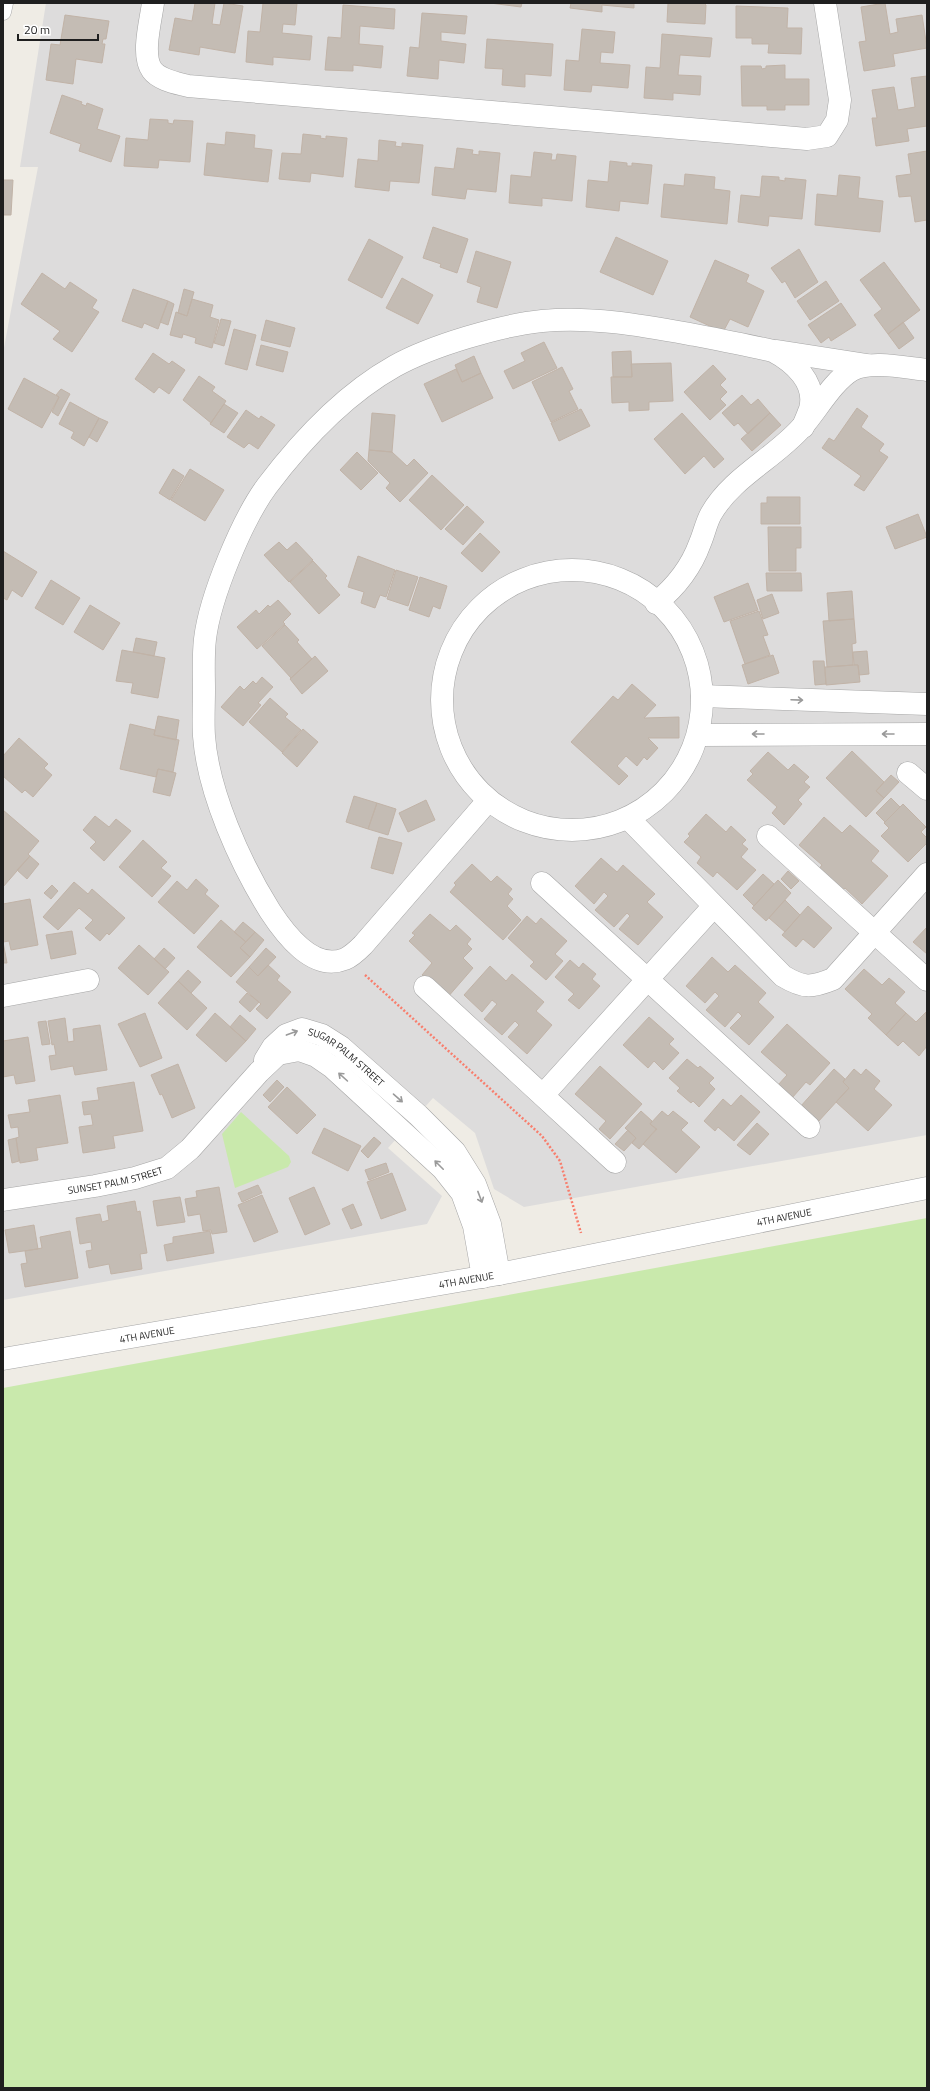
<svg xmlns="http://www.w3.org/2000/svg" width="930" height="2091" viewBox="0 0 930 2091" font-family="'Titillium Web',sans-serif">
	<rect width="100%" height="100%" fill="#efece5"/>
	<path fill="#dddcdc" d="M46,3H927V1135L524,1207L494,1189L475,1133L433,1098L388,1148L442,1196L427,1224L3,1300V353L38,167H20Z"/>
	<path fill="#c9e9ac" d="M241,1112L289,1156L291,1162L288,1167L235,1188L222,1134Z
		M927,1218V2088H3V1388Z"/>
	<path fill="#c4bcb4" stroke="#c1b3a7" d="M195,3H215L212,24L220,25L224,3L243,6L235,53L200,47L199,55L169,50L175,18L192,21Z
		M263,3H297L295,25L283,24L282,33L312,36L310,60L273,57V65L246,62L248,31L260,32Z
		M490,3H522L521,7Z
		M571,3H634V8L602,5V12L570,8Z
		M668,3H704L706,5L705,24L667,22Z
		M885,3L890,34L898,32L896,19L922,15L927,48L893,54L895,66L864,71L859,42L866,41L861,7Z
		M343,5L395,9L394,29L360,26L359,44L383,46L381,68L353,65V71L325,70L328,37L341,38Z
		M736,6L788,8L787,28H802L801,54L768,53L769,44H752V38H736Z
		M422,13L467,16L465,34L441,32V41L466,44L464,63L439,60L438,79L407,76L410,47L419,48Z
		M65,15L109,21L106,39H103L102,44H105L102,63L76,59L73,84L46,80L51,44L60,45Z
		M582,29L615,32L613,53L601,52L600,63L630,65L628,88L592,85L591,92L564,90L566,60L579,61Z
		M662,34L712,38L710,57L680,55L678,75L701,76L700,95L673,93V100L644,98L646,67L660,68Z
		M487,39L553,44L551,76L525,74V87L502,85L503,69L485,68Z
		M785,65V79H809V105H785V110H767V106H742L741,66H761L762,69L766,68V66Z
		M927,76V126L907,129L909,141L876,146L872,118H877L872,90L894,87L898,110L915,107L911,78Z
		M62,95L82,102L81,104L86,106L87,103L103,109L97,129L120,136L111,162L79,151L81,144L50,133Z
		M150,119L168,120V123L173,124L174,120L193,121L190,162L159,160L158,168L124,166L126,138L148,140Z
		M226,132L255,135L254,148L272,150L268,182L204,175L207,143L225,145Z
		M303,134L321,136L320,138L326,139V136L347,138L343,177L311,173L310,182L279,179L282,153L301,154Z
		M379,140L396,142L395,146L402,147V143L423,145L419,183L390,181L389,191L355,187L358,159L378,161Z
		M457,148L473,150L472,154L479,155V151L500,153L496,192L467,189L465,199L432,195L435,167L454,169Z
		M927,151V220L915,222L911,196L899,197L896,176L911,174L908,154Z
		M534,152L552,154L551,160H556L557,154L576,156L572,201L542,198V206L509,203L511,175L531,177Z
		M610,161L627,163V166H632V163L652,165L648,204L620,201L619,211L586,207L588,180L608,182Z
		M685,174L715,177L714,189L730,191L727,224L661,217L664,184L684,186Z
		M839,175L860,177L858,198L883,201L880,232L815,225L817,194L837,196Z
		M762,176L779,177V180L785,181V178L806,180L802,219L769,216L768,226L738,222L741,195L760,197Z
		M3,180H13L11,215H3Z
		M433,227L468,239L457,273L440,267L441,264L423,258Z
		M616,237L668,261L653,295L600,272Z
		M369,239L403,257L382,298L348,280Z
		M799,249L818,282L795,298L785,281L782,283L771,268Z
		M476,251L511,262L497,308L477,302L481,287L467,282Z
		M715,260L749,275L746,282L764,291L748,327L730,319L723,332L690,317Z
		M884,262L920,310L888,334L874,315L882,309L860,280Z
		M42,273L65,289L70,282L97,300L92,308L99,312L72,352L53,339L60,331L21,304Z
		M402,278L433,295L418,324L386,308Z
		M826,281L839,301L810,320L797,301Z
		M133,289L168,301L158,329L144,323L142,328L122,321Z
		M184,289L194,292L187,316L178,313Z
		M192,299L213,305L210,317L219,320L212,348L195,343L196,338L183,334L182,338L170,335L176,312L187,316Z
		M168,301L174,304L168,325L160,322Z
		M841,303L856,325L831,341L829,337L821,343L808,325Z
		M221,319L231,321L224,346L214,343Z
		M266,320L295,328L290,347L261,340Z
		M903,322L914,338L899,349L888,334Z
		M234,329L256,335L247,370L225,364Z
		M544,342L557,368L513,389L504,371L525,361L521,353Z
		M261,345L288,352L283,372L256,365Z
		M631,351L632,377H613L612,352Z
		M153,353L169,364L172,361L185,370L169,394L159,387L154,393L135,379Z
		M474,356L481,373L462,382L455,365Z
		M671,363L673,401L649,402V410L629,411V402L612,403L611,377H632L631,364Z
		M713,365L726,379L720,385L727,392L720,399L726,405L710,420L684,392Z
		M562,367L573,389L569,391L578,409L551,422L532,382Z
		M456,369L462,382L481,373L493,398L442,422L424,384Z
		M199,376L215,387L212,391L226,401L211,423L183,400Z
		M24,378L59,397L42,428L8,409Z
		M61,389L70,394L58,416L52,412L59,397L56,395Z
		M742,395L751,405L758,399L770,413L748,434L738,423L734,426L722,413Z
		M70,402L99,418L84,446L71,438L74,432L59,424Z
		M224,404L238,413L224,433L210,424Z
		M857,408L868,416L861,427L884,444L879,451L888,457L864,491L854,485L861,476L822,448L829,438L834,441Z
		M581,409L590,426L559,441L551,423Z
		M246,410L259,419L261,416L275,425L258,449L249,443L244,448L227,437Z
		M372,413L395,415L392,452L369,450Z
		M682,413L724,459L714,468L704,456L685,474L654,439Z
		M770,413L781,425L752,451L741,439Z
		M99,418L108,422L97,442L89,437Z
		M369,450L392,452L407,466L414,459L428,473L400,502L386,488L390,483L368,461Z
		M357,452L378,473L361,490L340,470Z
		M173,469L184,476L170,500L159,493Z
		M190,469L224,490L205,521L171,500Z
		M432,475L464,505L441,530L409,500Z
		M767,497H800V524H761V503H767Z
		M467,506L484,522L463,545L445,529Z
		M918,514L927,537L895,549L886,527Z
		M768,527H801V548H796V571H769Z
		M480,533L500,552L482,572L461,553Z
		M279,542L287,550L296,542L313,560L289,582L264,555Z
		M3,551L37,572L22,597L12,590L7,600L3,598Z
		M358,556L395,570L386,597L380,595L375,608L361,603L364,592L348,587Z
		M313,561L327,576L325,578L340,595L319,614L290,582Z
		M396,570L418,577L408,606L387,599Z
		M766,573H801L802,591H767Z
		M420,577L447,586L440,609L433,606L429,617L409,610Z
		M51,580L80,598L63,625L35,608Z
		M748,583L758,610L724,622L714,597Z
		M852,591L854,619L829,621L827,593Z
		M772,594L779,613L763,619L757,600Z
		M278,600L291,614L283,622L285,624L257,649L237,627L256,610L259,614L268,605L270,607Z
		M90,605L120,623L103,650L74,632Z
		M759,611L768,635L763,636L770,655L745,664L730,621Z
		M854,619L856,643L852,644L853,665L827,667L823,621Z
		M285,625L299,640L297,642L312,659L291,678L262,646Z
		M136,638L157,642L154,656L133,652Z
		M122,650L165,658L158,698L131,693L133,683L116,681Z
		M867,651L869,674L859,675L858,665H854L853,652Z
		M773,655L779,673L748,684L742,665Z
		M315,656L328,671L302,694L290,679Z
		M813,661H824L826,684L815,685Z
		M854,665H858L860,682L826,685L825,667Z
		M262,677L273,687L258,703L261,705L243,726L221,707L240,686L244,690L253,681L256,684Z
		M632,684L656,705L644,718L679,717V738H648L658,748L647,760L644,757L637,766L626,756L617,766L628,776L619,785L571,742L613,696L618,700Z
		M270,698L288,714L285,717L301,730L282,752L249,722Z
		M158,716L179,720L176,740L154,735Z
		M130,724L155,730L154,735L179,740L173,772L158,769L156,777L120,769Z
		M303,729L318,742L297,767L282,753Z
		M19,738L48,764L44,768L52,775L33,797L25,790L22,793L3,776V756Z
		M852,751L884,782L876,791L884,798L866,817L826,778Z
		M768,752L788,770L794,764L809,777L804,782L810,787L798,800L802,804L784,825L772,813L777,807L747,780L753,774L750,771Z
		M158,769L176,773L170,796L153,792Z
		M891,775L899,782L884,798L876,791Z
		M354,796L377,803L368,829L346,822Z
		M891,798L900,807L885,822L876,813Z
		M426,800L435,820L408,832L399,813Z
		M377,803L396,809L388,835L368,829Z
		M903,804L926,827L921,832L927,838V843L908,862L881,836L889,828L884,823Z
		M3,810L39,841L28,854L30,856L3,887Z
		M706,814L726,832L731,826L746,840L742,844L748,849L741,857L756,870L737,890L717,872L713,877L697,863L701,857L684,842L690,836L688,834Z
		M95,816L109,827L116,819L131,831L104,861L90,848L96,842L83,830Z
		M824,817L842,833L850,825L879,851L871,861L888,876L862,904L845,888L842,891L818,870L822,865L799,845Z
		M379,837L402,843L393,874L371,868Z
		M143,840L167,862L161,868L171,876L152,897L119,867Z
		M30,856L39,864L27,879L17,870Z
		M601,858L617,872L623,865L655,894L647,902L663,917L638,945L619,929L630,916L627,913L614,927L595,910L608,896L604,892L594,904L575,886Z
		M472,864L491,882L497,876L512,889L508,894L513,899L507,906L521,920L503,940L450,892L456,885L454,883Z
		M788,871L799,881L791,889L781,879Z
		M763,874L774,884L754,906L743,895Z
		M196,879L208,890L205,894L219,906L194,934L158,902L177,881L187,890Z
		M778,880L791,893L766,921L752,908Z
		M74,882L88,894L92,889L125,918L109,935L107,933L100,941L85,928L93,920L79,908L58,930L43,917Z
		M52,885L58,891L51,899L44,893Z
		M30,899L38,945L11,950L9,941L3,942L7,963H3V904Z
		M785,900L800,915L785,932L769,918Z
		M808,906L832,928L814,948L803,939L796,947L782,935Z
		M430,914L450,931L456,925L471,939L467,944L472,949L463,958L473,968L447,998L422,975L432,963L409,941L415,935L412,933Z
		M527,916L536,924L541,918L567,941L555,954L563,961L546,980L530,966L534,962L508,938Z
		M221,920L246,942L240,948L250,957L231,977L197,947Z
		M243,922L255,932L246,942L234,932Z
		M927,927V954L913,942Z
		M72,931L76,954L51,959L46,935Z
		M255,932L264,940L250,957L240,948Z
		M139,945L169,972L148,995L118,968Z
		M164,948L175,958L165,969L154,959Z
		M266,948L276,957L258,976L249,967Z
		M712,957L728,972L735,965L766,993L758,1002L774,1017L749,1045L730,1028L742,1016L738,1012L725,1027L706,1010L719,996L715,992L705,1003L686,986Z
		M570,960L579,968L583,963L596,974L592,979L600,986L579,1009L568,1000L574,994L555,977Z
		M268,965L280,976L277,980L291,992L267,1019L256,1009L261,1004L236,982L249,967L258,976Z
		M490,966L506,981L512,974L544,1002L536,1011L552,1025L527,1054L508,1037L519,1025L515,1021L502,1035L484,1019L497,1004L492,1000L482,1012L464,995Z
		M864,969L882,985L889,978L905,992L895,1003L906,1013L886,1035L868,1018L872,1014L845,989Z
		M188,970L201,982L191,993L178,981Z
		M178,981L207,1008L187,1030L158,1003Z
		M247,993L259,1002L250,1012L239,1002Z
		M926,1012L927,1046L919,1056L903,1041L898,1046L886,1035L906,1013L916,1022Z
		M145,1013L162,1058L140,1067L118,1024Z
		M215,1013L246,1041L226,1062L196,1035Z
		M240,1015L256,1029L246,1041L230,1027Z
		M649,1017L674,1039L669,1044L679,1053L663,1070L654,1061L648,1068L623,1045Z
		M65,1018L68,1042L74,1041L73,1029L100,1025L107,1070L75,1075L73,1066L51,1070L49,1056L56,1055L54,1044L52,1045L48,1021Z
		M46,1021L50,1044L42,1045L38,1022Z
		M787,1024L830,1063L810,1085L806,1082L792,1098L778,1085L787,1075L761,1052Z
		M28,1037L35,1081L16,1084L14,1075L3,1077V1041Z
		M687,1059L698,1068L700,1066L714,1078L709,1083L715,1089L699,1107L693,1101L691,1103L677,1091L680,1088L669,1078Z
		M178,1064L195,1108L172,1118L162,1094L160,1095L151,1075Z
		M600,1066L642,1104L610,1139L599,1129L606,1121L575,1094Z
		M834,1069L845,1079L843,1082L849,1088L817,1123L800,1107Z
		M854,1069L861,1075L866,1069L880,1081L874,1089L892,1105L868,1131L836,1102L849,1088L843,1082Z
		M277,1080L284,1087L270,1102L263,1095Z
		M134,1082L143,1131L113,1136L115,1148L83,1153L79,1127L93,1125L91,1114L84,1115L82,1102L99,1100L97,1088Z
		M287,1087L316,1115L297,1134L268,1107Z
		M60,1095L68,1143L36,1148L38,1160L20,1163L16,1138L19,1137L18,1127L11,1128L8,1115L30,1112L28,1100Z
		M741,1095L760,1112L734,1141L718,1127L715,1131L704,1121L723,1099L731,1106Z
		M641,1111L652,1121L650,1124L656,1129L639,1149L632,1143L636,1138L625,1128Z
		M662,1111L668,1116L673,1111L688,1123L681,1130L700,1147L676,1173L643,1144L657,1129L650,1124Z
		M757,1123L769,1134L750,1155L737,1145Z
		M324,1128L361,1146L348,1171L312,1153Z
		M628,1130L636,1138L624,1151L615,1144Z
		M374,1137L381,1143L368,1158L361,1151Z
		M16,1138L19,1161L12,1163L8,1140Z
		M386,1163L389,1172L369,1180L365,1170Z
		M392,1173L406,1210L381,1219L367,1182Z
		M258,1185L262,1193L242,1202L238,1193Z
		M219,1187L227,1232L212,1234L211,1230L203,1231L200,1214L188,1216L185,1199L197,1197L196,1191Z
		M314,1187L330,1224L305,1235L289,1198Z
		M262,1195L278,1232L254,1242L238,1205Z
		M180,1197L185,1222L157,1226L153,1201Z
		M135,1201L137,1212L140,1211L147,1253L140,1254L142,1269L111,1274L109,1264L89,1268L86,1251L92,1250L91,1242L80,1244L76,1218L100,1214L102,1222L109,1220L107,1206Z
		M353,1204L362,1225L351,1229L342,1209Z
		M34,1225L38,1249L9,1253L5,1230Z
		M70,1231L78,1278L25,1287L21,1264L27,1263L25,1251L42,1248L40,1237Z
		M210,1231L214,1253L167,1261L164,1245L173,1243V1237Z"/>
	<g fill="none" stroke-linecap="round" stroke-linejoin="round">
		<defs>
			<path id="lane" d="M3,12L5,3"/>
			<g id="street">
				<path d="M153,3C151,20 141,55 152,70C159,80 177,83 188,86L807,139L827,136L837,120L840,100L825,3"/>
				<path d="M777,351L867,365"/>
				<circle cx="572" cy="700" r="130"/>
				<path d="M656,603C677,586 691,568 700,543C704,534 706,523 711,514C732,477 775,458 802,427C817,410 833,381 852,370C871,360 906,368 927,370"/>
				<path d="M702,696L927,704"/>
				<path d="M698,735L927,734"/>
				<path d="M908,773L927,789"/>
				<path d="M486,803L363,945C358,950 352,956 345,959C313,972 285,934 270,911C240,863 208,792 204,736C203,721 204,705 204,690C204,673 203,656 205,639C210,597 242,520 267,486C301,441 345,394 395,366C431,346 501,325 542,321C593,316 645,326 695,335C721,340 747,345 773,351C794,362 817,383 810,409C808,415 805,421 803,427"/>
				<path d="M628,818L783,976C803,988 811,988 833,979L927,874"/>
				<path d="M768,836L927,980"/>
				<path d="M542,883L809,1127"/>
				<path d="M425,987L615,1162"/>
				<path d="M3,996L88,980"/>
				<path id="s1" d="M265,1060L273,1047L286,1035L302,1029L322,1035L341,1047L418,1115L455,1152L475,1184L490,1224L499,1274"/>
				<path d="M543,1095L713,907"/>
				<path id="s2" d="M3,1200L95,1186L135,1178L167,1168L190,1149L259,1072L278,1054L299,1050L316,1056L332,1067L443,1169L462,1193L474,1226L483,1277"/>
				<path id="s3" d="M3,1359L499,1274L927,1188"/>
			</g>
		</defs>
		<use href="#lane" stroke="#a6a6a6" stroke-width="17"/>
		<use href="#street" stroke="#a6a6a6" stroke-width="23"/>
		<path stroke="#f87e6d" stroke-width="2.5" stroke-dasharray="2 2" stroke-linecap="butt" d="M365,975L542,1136L560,1161L581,1233"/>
		<use href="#lane" stroke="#fff" stroke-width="16"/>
		<use href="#street" stroke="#fff" stroke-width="22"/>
	</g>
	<defs><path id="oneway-shaft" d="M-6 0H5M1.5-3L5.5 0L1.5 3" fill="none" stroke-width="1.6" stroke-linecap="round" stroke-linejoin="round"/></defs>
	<g stroke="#9a9a9a">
		<use href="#oneway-shaft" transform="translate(797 700) rotate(2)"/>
		<use href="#oneway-shaft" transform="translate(758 734) rotate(180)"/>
		<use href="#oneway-shaft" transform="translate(888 734) rotate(180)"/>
		<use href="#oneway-shaft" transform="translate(292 1033) rotate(-20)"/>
		<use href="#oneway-shaft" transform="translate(343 1077) rotate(-138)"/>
		<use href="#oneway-shaft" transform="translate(398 1098) rotate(41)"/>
		<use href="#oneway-shaft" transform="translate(439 1165) rotate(-135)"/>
		<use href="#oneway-shaft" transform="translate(480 1197) rotate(69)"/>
	</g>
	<g text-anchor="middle" stroke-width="3.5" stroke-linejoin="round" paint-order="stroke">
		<g font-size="10" fill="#1f1f1f" stroke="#fff">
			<text dy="4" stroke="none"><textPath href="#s1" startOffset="103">SUGAR PALM STREET</textPath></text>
			<text dy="4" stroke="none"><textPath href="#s2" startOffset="114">SUNSET PALM STREET</textPath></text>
			<text dy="4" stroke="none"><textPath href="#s3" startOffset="794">4TH AVENUE</textPath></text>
			<text dy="4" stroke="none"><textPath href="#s3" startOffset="470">4TH AVENUE</textPath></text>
			<text dy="4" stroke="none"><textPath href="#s3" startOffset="146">4TH AVENUE</textPath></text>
		</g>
	</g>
	<rect width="930" height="2091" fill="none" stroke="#1f1f1f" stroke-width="8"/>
	<path d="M18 34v6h80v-6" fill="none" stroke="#1f1f1f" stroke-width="2"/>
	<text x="24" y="34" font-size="12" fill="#1f1f1f" stroke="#ffffff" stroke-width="3" paint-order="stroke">20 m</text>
</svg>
